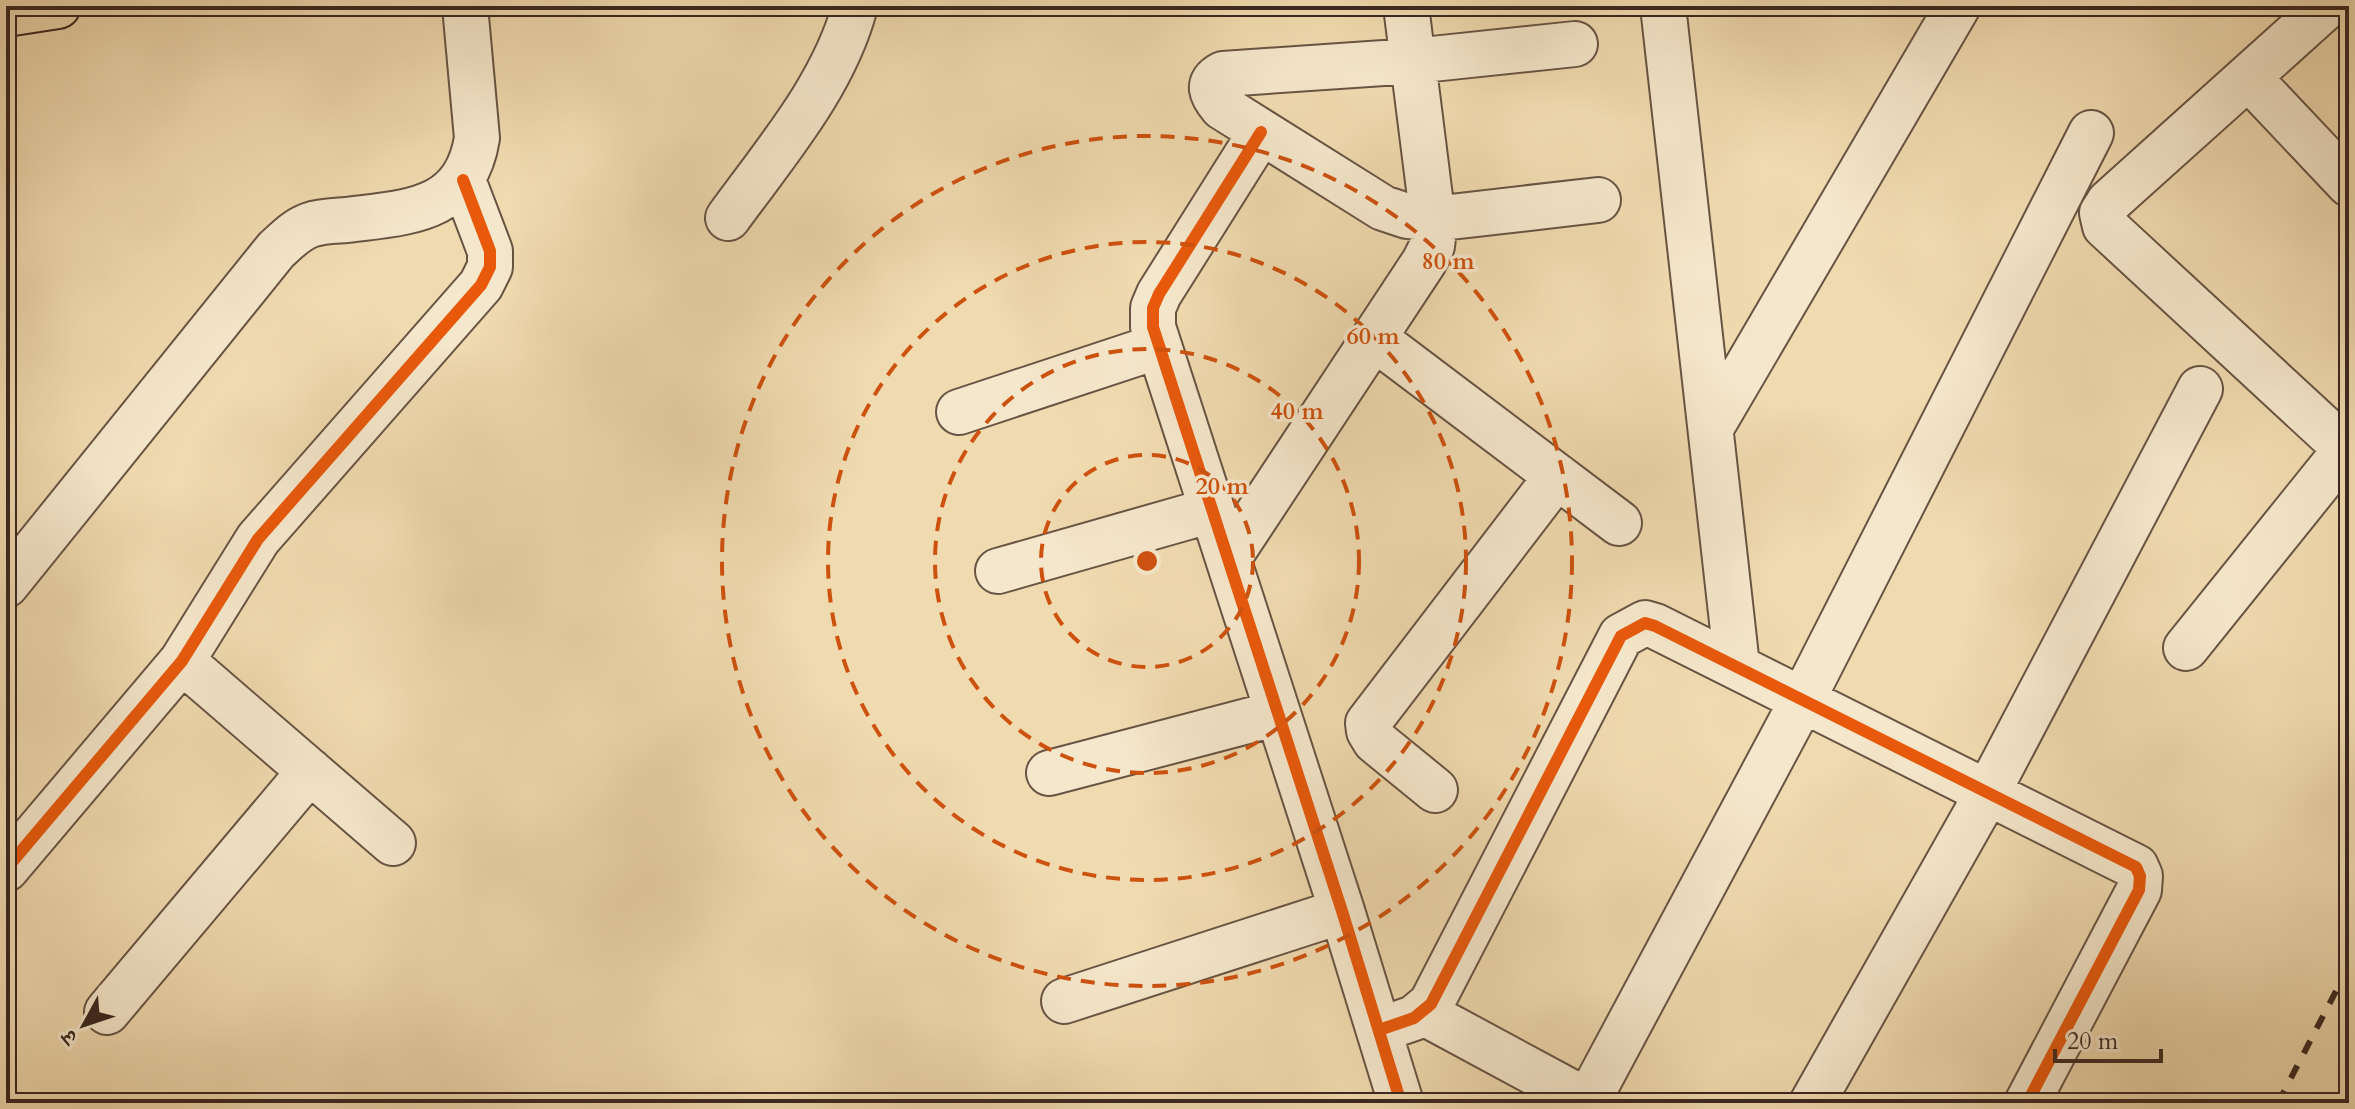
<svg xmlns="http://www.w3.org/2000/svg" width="2355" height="1109" viewBox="0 0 2355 1109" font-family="Cardo,'Noto Serif Devanagari',serif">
	<rect width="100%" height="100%" fill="#f0daaf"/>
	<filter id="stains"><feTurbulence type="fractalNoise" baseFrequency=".0025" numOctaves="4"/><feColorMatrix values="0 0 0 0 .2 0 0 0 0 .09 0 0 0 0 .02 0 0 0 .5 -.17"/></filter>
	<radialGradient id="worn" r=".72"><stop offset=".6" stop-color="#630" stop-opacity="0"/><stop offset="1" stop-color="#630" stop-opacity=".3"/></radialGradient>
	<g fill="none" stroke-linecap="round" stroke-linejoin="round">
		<defs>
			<path id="minor" d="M1663,6L1737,666
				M2327,6L2109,202L2102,213L2105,226L2345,448
				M1575,44L1413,61L1223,74C1205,83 1212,95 1222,107L1383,208L1407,216L1433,219L1598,200
				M2248,77L2349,184
				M1261,132L1159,294L1153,308V327L1342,911L1401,1103
				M728,218C776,152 834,85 855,6
				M1374,338L1619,523
				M959,412L1159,346
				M1711,428L1958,6
				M1228,559L1424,262L1432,246L1434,229L1406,6
				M998,571L1212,510
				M6,585L276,250C287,240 296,230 310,225C321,221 335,221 347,220C409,212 465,212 477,138L465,6
				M2186,648L2334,464L2349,441
				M182,661L393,843
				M1049,773L1278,713
				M1435,790L1375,741L1369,731L1368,723L1557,476
				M6,869L182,661L258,539L481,285L490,267V251L463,180
				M1064,1001L1342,911
				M107,1012L310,771
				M1424,1013L1591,1103
				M1379,1030L1414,1018L1431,1004L1621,636L1645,623L1655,626L2136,867L2140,876L2139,890L2027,1103
				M1588,1101L1803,699L2091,133
				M1812,1103L1988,792L2200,389"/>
			<path id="major" d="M6,14L58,6"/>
		</defs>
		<use href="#minor" stroke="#685444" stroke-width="48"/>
		<use href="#major" stroke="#3a2720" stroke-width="48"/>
		<use href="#minor" stroke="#f5e7cb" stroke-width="44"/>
		<use href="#major" stroke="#f0daaf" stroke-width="44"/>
		<path stroke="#3a2720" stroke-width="6" stroke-dasharray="14 14" stroke-linecap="butt" d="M2278,1103L2349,966"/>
		<defs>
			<path id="cycleway" d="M1261,132L1159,294L1153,308V327L1342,911L1401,1103
				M6,869L182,661L258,539L481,285L490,267V251L463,180
				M1379,1030L1414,1018L1431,1004L1621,636L1645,623L1655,626L2136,867L2140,876L2139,890L2027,1103"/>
		</defs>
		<use href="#cycleway" stroke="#f5e7cb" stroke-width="17"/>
		<use href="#cycleway" stroke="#e8590c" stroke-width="12"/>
	</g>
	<g fill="none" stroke="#ce520f" stroke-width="4" stroke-dasharray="14 10">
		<circle cx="1147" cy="561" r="106"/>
		<circle cx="1147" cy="561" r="212"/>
		<circle cx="1147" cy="561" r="319"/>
		<circle cx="1147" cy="561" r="425"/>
	</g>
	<circle cx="1147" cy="561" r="12" fill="#ce520f" stroke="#f5e7cb" stroke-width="4"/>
	<g font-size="24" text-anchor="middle" font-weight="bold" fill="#ce520f" stroke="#f5e7cb" stroke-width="7" stroke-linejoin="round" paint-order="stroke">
		<text x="1448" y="269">80 m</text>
		<text x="1373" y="344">60 m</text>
		<text x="1297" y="419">40 m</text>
		<text x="1222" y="494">20 m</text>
	</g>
	<rect width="2355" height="1109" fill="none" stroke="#f0daaf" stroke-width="32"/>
	<rect x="8" y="8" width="2339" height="1093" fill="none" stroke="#3a2720" stroke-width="4"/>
	<rect x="16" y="16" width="2323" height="1077" fill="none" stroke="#3a2720" stroke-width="2"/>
	<g transform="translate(84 1025) rotate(230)" stroke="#f5e7cb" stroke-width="6" paint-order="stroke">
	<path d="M0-6L14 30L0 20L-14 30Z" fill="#3a2720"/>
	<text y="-12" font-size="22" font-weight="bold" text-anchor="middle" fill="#3a2720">उ</text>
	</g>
	<path d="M2055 1049v12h106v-12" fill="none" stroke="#3a2720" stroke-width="4"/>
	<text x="2067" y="1049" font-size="24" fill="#3a2720" stroke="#f5e7cb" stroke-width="6" paint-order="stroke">20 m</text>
	<rect width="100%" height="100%" filter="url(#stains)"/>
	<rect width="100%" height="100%" fill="url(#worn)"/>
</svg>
